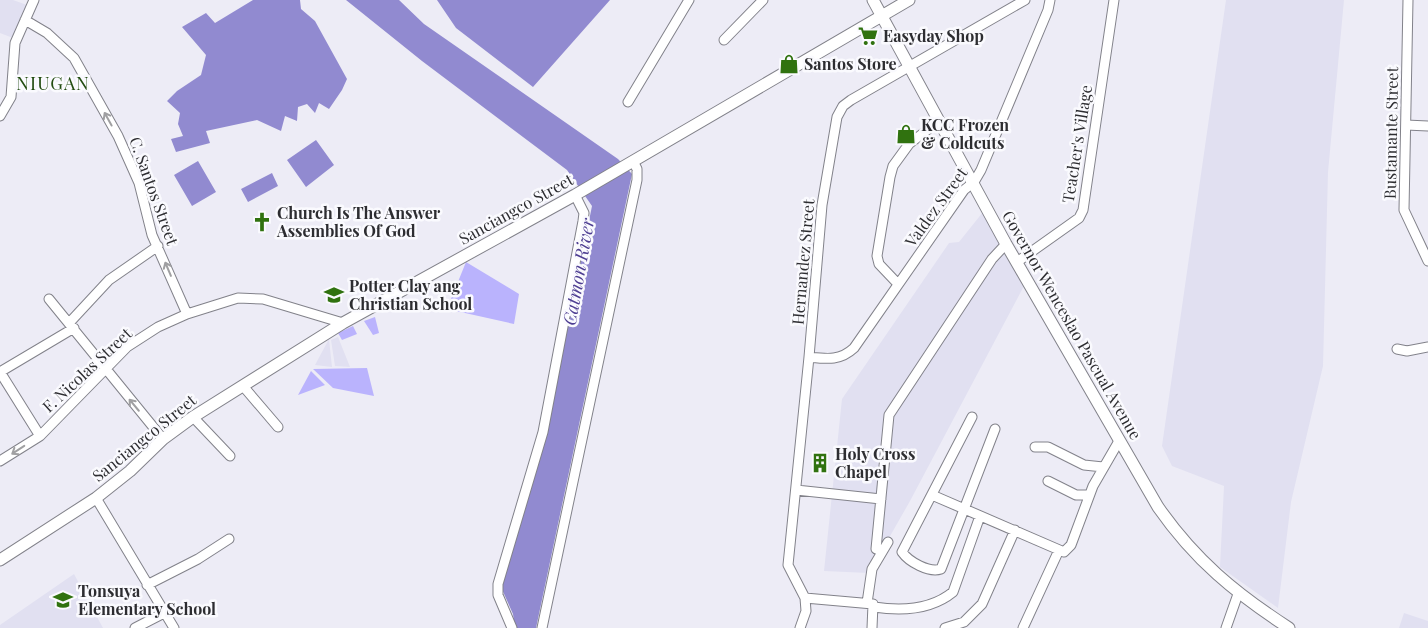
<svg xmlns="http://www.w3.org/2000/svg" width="1428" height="628" viewBox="0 0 1428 628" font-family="'Playfair Display',serif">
	<rect width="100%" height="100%" fill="#edecf6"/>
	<path fill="#e1e0f1" d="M0,0H13L27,5L13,38L0,33Z
		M1226,0H1344L1328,172L1323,366L1291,502L1278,608L1220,567L1224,486L1172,466L1162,446Z
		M983,212L1025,284L910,501L869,573L824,571L842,399L949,243L959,242Z
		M338,337L350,367L335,366L331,340Z
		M329,339L332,367L315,365Z
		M74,574L103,628H0V625Z
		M1404,613L1428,621V628H1399Z"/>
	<path fill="#bab3fd" d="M466,262L519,294L514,324L447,309Z
		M375,317L379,333L373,335L364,321Z
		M353,326L357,334L342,340L338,333Z
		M367,368L374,396L333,388L313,369Z
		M311,371L325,385L298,395Z"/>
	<path fill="#918ad0" d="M253,0H300L301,9L315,21L347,79L342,90L329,109L319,103L315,113L307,104L298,107L297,121L285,116L281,131L257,120L206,131L210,143L176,152L171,139L183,136L178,124L180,113L167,101L177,91L201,75L206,55L182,27L206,13L215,23Z
		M346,0H399L424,24L618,159L632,174L536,628H515L513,614L501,587L548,424L592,206L567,170L422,61Z
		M437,0H610L533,87L456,28Z
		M316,140L334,165L306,187L287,160Z
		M198,161L216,192L192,206L174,175Z
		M272,173L278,186L248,202L241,189Z"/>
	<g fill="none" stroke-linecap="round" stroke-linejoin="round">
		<defs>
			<path id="street" d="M1408,0L1404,210L1428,261
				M25,20L47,33L74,58L118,136L139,183L152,235L187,314
				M724,40L763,0
				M628,102L689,0
				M0,116L11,97L15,43L34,0
				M1406,125L1428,126
				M1017,262L1079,218L1083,210L1114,0
				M898,284L879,264L877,256L890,177L893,166L909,144L939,121
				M49,299L163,439
				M70,322L109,280L158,246
				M1397,349L1407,351L1428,347
				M809,357C827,359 840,361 854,348L964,190L974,182L981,170L1048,10L1050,0
				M243,386L278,427
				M193,417L230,456
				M972,417L902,552C909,562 929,573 941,569L995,429
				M40,436L0,372L74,328
				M1035,447H1048L1084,465L1103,467
				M0,461L40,436L127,347L158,327L187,314L238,298L263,299L343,323
				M1048,481L1076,495H1089
				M796,490L881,499
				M932,495L1064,552L1071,545L1093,486L1119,441
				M96,498L174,628
				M876,549L889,415L992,259L1006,244
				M147,585L198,559L229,539
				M805,598L873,604L872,628
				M867,603L872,569L888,542
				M874,607C900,611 931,610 953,592L980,516
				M135,628L164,613
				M512,628L498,595V584L543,432L583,221L584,213L575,195
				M542,628L637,180V169L633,161
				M800,628L806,611L805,598L788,565L809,357L822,205L837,117L843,106L851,100L1025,0
				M945,628L964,622L982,604L1015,530
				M1023,628L1059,550
				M1226,628L1238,594"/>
			<path id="secondary" d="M873,0L1006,244L1158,507C1195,560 1235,593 1289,628
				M0,560L96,498L130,471L163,439L193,417L343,323L575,195L909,0"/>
		</defs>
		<use href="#street" stroke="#82828a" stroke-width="11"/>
		<use href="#secondary" stroke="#82828a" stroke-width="13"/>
		<use href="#street" stroke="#fff" stroke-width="9"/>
		<use href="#secondary" stroke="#fff" stroke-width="11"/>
	</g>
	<defs><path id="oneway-shaft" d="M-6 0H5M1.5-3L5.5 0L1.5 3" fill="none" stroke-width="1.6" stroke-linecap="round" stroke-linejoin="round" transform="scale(1.25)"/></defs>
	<g stroke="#a0a0a2">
		<use href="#oneway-shaft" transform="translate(108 119) rotate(-119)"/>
		<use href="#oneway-shaft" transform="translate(168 269) rotate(-113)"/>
		<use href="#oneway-shaft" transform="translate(134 405) rotate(-130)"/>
		<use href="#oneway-shaft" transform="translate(18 450) rotate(147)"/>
	</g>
	<defs>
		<symbol id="supermarket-bare" viewBox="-9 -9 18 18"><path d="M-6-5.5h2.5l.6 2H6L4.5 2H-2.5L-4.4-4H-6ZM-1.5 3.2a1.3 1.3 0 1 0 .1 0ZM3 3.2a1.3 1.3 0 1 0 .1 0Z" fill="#30720f" stroke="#fafafe" stroke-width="2.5" paint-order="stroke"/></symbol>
		<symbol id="shop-bare" viewBox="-9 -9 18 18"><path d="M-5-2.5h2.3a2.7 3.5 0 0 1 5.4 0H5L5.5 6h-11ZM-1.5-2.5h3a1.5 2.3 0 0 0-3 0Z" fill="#30720f" stroke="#fafafe" stroke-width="2.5" paint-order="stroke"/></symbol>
		<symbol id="church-bare" viewBox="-9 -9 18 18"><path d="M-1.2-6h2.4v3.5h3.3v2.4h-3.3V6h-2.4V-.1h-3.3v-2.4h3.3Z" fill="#30720f" stroke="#fafafe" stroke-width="2.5" paint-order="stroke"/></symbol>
		<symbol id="school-bare" viewBox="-9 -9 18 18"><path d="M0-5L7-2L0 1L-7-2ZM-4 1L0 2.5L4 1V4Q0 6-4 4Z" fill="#30720f" stroke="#fafafe" stroke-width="2.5" paint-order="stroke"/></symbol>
		<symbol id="building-bare" viewBox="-9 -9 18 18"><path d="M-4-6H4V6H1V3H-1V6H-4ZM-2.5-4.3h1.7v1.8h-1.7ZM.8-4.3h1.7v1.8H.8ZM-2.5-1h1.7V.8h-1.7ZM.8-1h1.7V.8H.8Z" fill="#30720f" stroke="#fafafe" stroke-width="2.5" paint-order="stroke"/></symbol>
	</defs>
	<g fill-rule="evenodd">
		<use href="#supermarket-bare" x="854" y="22" width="28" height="28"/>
		<use href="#shop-bare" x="775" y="50" width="28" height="28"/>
		<use href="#shop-bare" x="892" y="120" width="28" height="28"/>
		<use href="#church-bare" x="248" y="208" width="28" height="28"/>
		<use href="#school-bare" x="320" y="281" width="28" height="28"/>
		<use href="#building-bare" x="806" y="449" width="28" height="28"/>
		<use href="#school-bare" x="49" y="586" width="28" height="28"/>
	</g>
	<g text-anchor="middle" stroke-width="5" stroke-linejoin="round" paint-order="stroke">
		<g font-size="16" font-weight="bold" fill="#2d2d31" stroke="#fafafe" text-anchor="start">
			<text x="883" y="42">Easyday Shop</text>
			<text x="804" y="70">Santos Store</text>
			<text x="921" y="131">KCC Frozen<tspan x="921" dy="18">&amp; Coldcuts</tspan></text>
			<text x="277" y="219">Church Is The Answer<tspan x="277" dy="18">Assemblies Of God</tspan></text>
			<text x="349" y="292">Potter Clay ang<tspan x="349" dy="18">Christian School</tspan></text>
			<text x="835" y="460">Holy Cross<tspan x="835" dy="18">Chapel</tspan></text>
			<text x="78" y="597">Tonsuya<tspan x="78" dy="18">Elementary School</tspan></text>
		</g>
		<g font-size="16" fill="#2d2d31" stroke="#fafafe">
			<text transform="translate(1391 133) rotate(-89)" y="6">Bustamante Street</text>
			<text transform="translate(1077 144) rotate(-81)" y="6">Teacher's Village</text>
			<text transform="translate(154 191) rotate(70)" y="6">C. Santos Street</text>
			<text transform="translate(936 207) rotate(-54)" y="6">Valdez Street</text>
			<text transform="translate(516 209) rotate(-29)" y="6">Sanciangco Street</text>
			<text transform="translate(803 262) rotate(-85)" y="6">Hernandez Street</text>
			<text transform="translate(1072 325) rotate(60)" y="6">Governor Wenceslao Pascual Avenue</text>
			<text transform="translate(87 370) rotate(-43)" y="6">F. Nicolas Street</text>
			<text transform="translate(144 438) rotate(-39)" y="6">Sanciangco Street</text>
		</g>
		<g font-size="18" letter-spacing="1" fill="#224c11" stroke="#fafafe">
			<text x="53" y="90">NIUGAN</text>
		</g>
		<g font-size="18" font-style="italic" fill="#4e3e92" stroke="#fafafe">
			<text transform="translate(579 272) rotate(-80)" y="6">Catmon River</text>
		</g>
	</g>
</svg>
